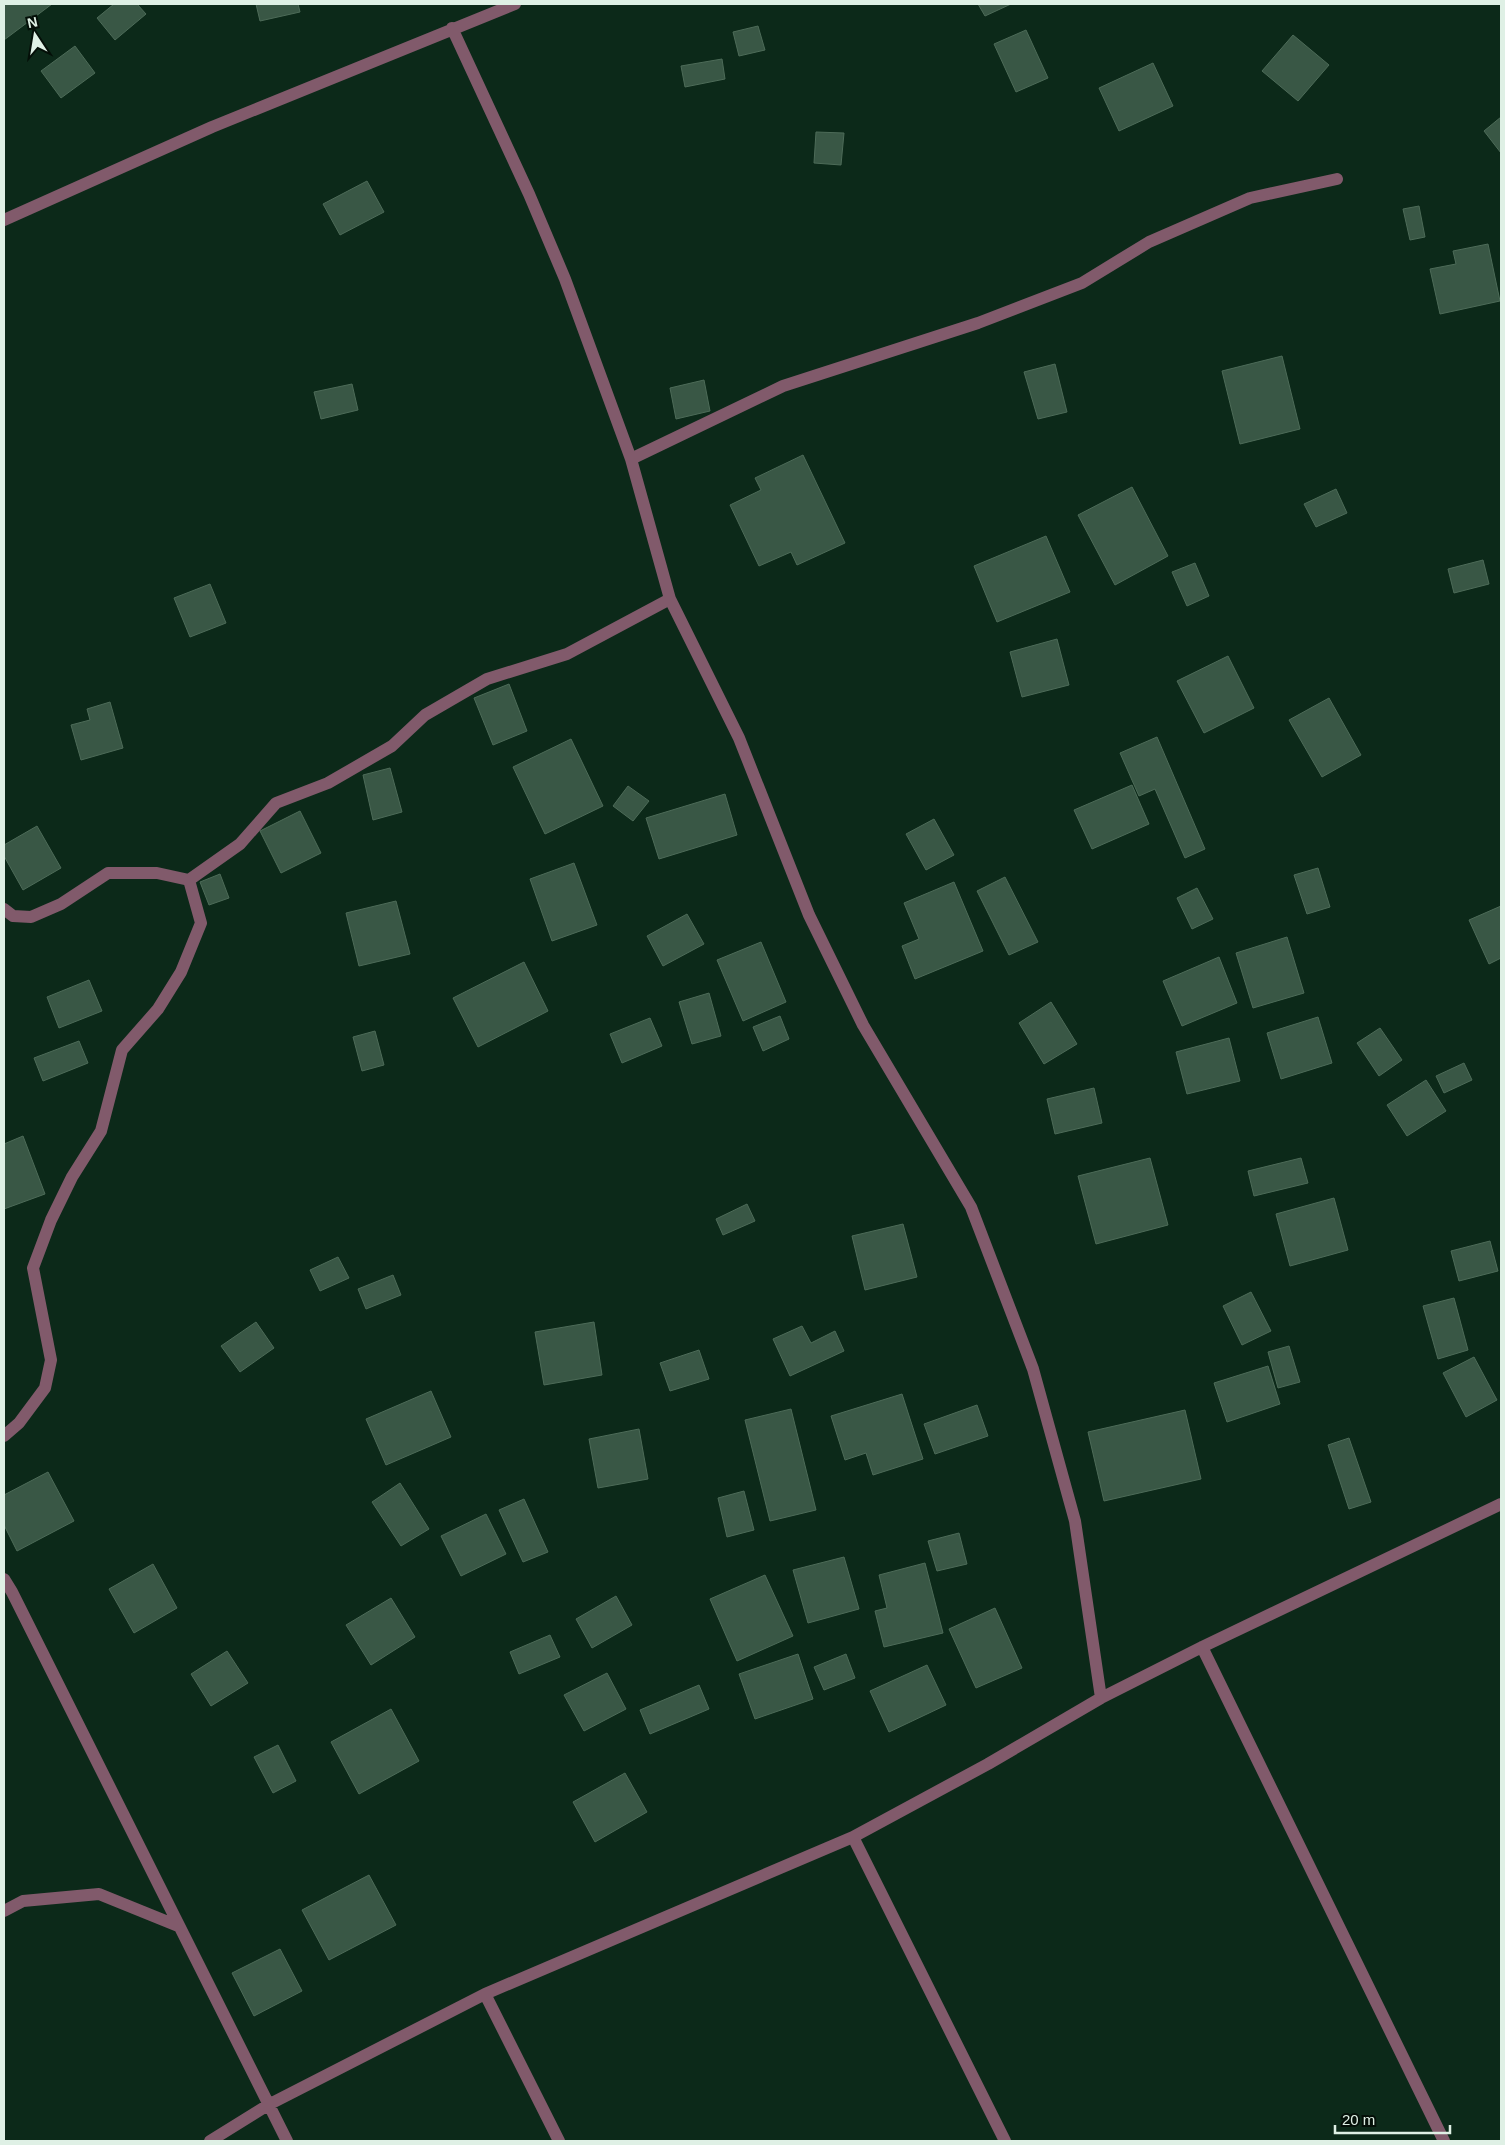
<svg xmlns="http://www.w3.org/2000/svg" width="1505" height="2145" viewBox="0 0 1505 2145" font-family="Helvetica,sans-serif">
	<rect width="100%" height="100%" fill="#0c2919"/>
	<path fill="#395745" stroke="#4d6b58" d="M4,4H52L4,40Z
		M114,4H137L146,14L115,40L97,18Z
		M256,4H298L300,12L260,21Z
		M978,4H1011L985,16Z
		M758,26L765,50L739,56L733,32Z
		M1026,30L1048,78L1016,92L994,44Z
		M1293,35L1329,65L1298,101L1262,71Z
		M75,46L95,73L61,98L41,71Z
		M722,59L725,79L685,87L681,66Z
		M1153,63L1173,106L1119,131L1099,88Z
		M1501,117V153L1484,131Z
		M816,132L844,133L841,165L814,163Z
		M367,181L384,212L340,235L323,204Z
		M1419,206L1425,237L1410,240L1403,209Z
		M1488,244L1500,301L1440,314L1430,269L1456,264L1453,251Z
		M1282,356L1300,429L1240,444L1222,371Z
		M1055,364L1067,412L1038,419L1024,372Z
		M704,380L710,411L676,419L670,388Z
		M352,384L358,410L321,419L314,392Z
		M803,455L845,543L797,565L791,552L759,566L730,505L761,490L755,478Z
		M1132,487L1168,556L1115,585L1078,515Z
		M1336,489L1347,513L1316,527L1304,504Z
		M1046,536L1070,592L997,622L974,566Z
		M1483,560L1489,584L1454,593L1448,569Z
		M1195,563L1209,596L1187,606L1172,572Z
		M210,584L226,623L190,637L174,598Z
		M1057,639L1069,685L1022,697L1010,652Z
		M1228,656L1254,708L1204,733L1177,681Z
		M509,684L527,731L493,745L474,698Z
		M1329,698L1361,755L1322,777L1289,720Z
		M110,702L123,748L81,760L71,725L90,720L87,709Z
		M1157,737L1205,849L1185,858L1155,789L1139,796L1120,753Z
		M571,739L603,806L545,834L513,767Z
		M390,768L402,812L373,820L363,775Z
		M1132,785L1149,824L1092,849L1074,810Z
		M628,786L649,801L633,821L613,806Z
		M725,794L737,835L659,859L646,818Z
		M300,811L321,853L281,873L260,831Z
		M934,819L954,855L926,870L906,834Z
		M37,826L61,868L23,890L4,856V845Z
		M574,863L597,925L552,941L530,879Z
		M1318,868L1330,907L1307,914L1294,875Z
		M220,874L229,898L209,905L200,882Z
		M1005,877L1038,942L1009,955L977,891Z
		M954,882L983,951L915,979L902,946L919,939L904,903Z
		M1197,888L1213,919L1192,929L1177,898Z
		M396,901L410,954L359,966L346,913Z
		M1501,906V958L1489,964L1469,920Z
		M687,914L704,944L663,966L647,936Z
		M1287,937L1304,993L1253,1008L1236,953Z
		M761,942L786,1002L743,1021L717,960Z
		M1219,957L1237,1003L1182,1026L1163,981Z
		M524,962L548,1011L478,1047L453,998Z
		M89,980L102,1011L59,1028L47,997Z
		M709,993L721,1036L692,1044L679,1002Z
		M1051,1002L1077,1044L1044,1064L1019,1023Z
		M780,1016L789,1039L763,1051L753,1027Z
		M1318,1017L1332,1063L1281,1079L1267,1033Z
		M650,1018L662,1046L622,1063L610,1034Z
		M1380,1028L1402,1060L1379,1076L1357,1043Z
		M375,1031L384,1065L362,1071L353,1037Z
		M1229,1038L1240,1081L1187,1094L1176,1052Z
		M79,1041L88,1063L43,1081L34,1058Z
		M1464,1063L1472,1080L1444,1093L1436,1076Z
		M1426,1080L1446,1111L1407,1136L1387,1105Z
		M1094,1088L1102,1123L1055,1134L1047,1099Z
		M23,1136L45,1194L4,1209V1144Z
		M1150,1158L1168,1225L1096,1244L1078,1176Z
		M1301,1158L1308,1183L1254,1196L1248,1171Z
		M1334,1198L1348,1250L1290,1266L1276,1214Z
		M747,1204L755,1221L723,1235L716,1219Z
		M903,1224L917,1277L865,1290L852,1236Z
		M1490,1241L1498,1271L1459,1281L1451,1251Z
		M338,1257L349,1278L320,1291L310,1270Z
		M393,1275L401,1295L366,1309L358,1289Z
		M1251,1292L1271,1331L1242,1345L1223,1306Z
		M1454,1298L1468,1350L1438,1359L1423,1306Z
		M256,1322L274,1348L240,1372L221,1346Z
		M594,1322L602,1375L544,1385L535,1332Z
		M802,1326L811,1343L835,1331L844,1351L790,1376L773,1339Z
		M1289,1346L1300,1382L1278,1388L1268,1352Z
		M699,1350L709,1379L670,1391L660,1363Z
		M1474,1357L1497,1400L1466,1417L1443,1373Z
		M1268,1366L1280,1404L1227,1422L1214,1383Z
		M431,1391L451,1437L386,1465L366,1419Z
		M902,1394L923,1459L873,1475L866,1453L845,1460L831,1416Z
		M977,1405L988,1436L935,1454L924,1424Z
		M791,1409L816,1510L770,1521L745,1420Z
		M1185,1410L1201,1479L1104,1501L1088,1432Z
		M639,1429L648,1479L598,1488L589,1439Z
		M1349,1438L1371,1502L1349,1509L1328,1445Z
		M48,1472L74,1521L17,1551L4,1525V1495Z
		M400,1483L429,1529L401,1546L372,1502Z
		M744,1491L754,1530L727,1537L718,1498Z
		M524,1499L548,1552L523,1562L499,1510Z
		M486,1514L506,1554L461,1576L441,1536Z
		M959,1533L967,1564L937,1571L928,1541Z
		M844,1557L859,1609L808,1623L793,1570Z
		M925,1563L943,1633L884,1647L875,1611L887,1608L879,1575Z
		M153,1564L177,1608L134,1633L109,1589Z
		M765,1575L793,1636L737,1661L710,1599Z
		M616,1596L632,1625L592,1648L576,1619Z
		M391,1598L415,1637L371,1665L346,1625Z
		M995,1608L1022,1668L976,1688L949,1629Z
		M550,1635L560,1657L519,1674L510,1652Z
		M227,1651L248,1683L211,1706L191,1674Z
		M798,1654L813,1699L755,1719L739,1674Z
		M846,1654L855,1678L824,1690L814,1667Z
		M927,1665L946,1705L889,1732L870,1691Z
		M607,1673L626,1709L584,1731L564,1695Z
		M699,1685L709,1709L650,1734L640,1710Z
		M391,1709L419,1761L359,1794L331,1742Z
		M278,1745L296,1781L273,1793L254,1757Z
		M625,1773L647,1812L595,1842L573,1802Z
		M369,1875L396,1925L329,1960L302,1910Z
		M280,1949L302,1991L254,2016L232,1973Z"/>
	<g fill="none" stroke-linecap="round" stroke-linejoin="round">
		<path stroke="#815a6b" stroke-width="12" d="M452,28L529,194L565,279L631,459L670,599L739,738L809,915L863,1025L971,1207L1033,1369L1075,1521L1101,1698
			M4,220L212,127L515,4
			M631,459L783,386L978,323L1082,283L1149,242L1250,198L1337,179
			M4,909L13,916L31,917L61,904L108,873H157L189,880L240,844L276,803L328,783L392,746L425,715L487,679L567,654L670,599
			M4,1436L19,1423L45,1388L51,1360L33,1268L51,1220L72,1177L101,1131L122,1050L158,1009L181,972L201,923L189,880
			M4,1579L12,1592L287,2141
			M1202,1647L1444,2141
			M853,1837L1005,2141
			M4,1911L23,1901L99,1894L178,1926
			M485,1994L559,2141
			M210,2141L268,2105L485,1994L853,1837L988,1764L1101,1698L1202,1647L1501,1504"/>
	</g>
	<rect width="1505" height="2145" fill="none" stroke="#dff0e5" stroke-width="10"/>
	<g transform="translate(35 35) rotate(348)" stroke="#040f08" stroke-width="4" paint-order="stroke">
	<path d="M0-4L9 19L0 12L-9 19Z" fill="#dff0e5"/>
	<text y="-8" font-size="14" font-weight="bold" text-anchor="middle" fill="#dff0e5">N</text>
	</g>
	<path d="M1335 2125v8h115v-8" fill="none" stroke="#dff0e5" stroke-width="2.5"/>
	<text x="1342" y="2125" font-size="15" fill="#dff0e5" stroke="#040f08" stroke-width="4" paint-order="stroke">20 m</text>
</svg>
